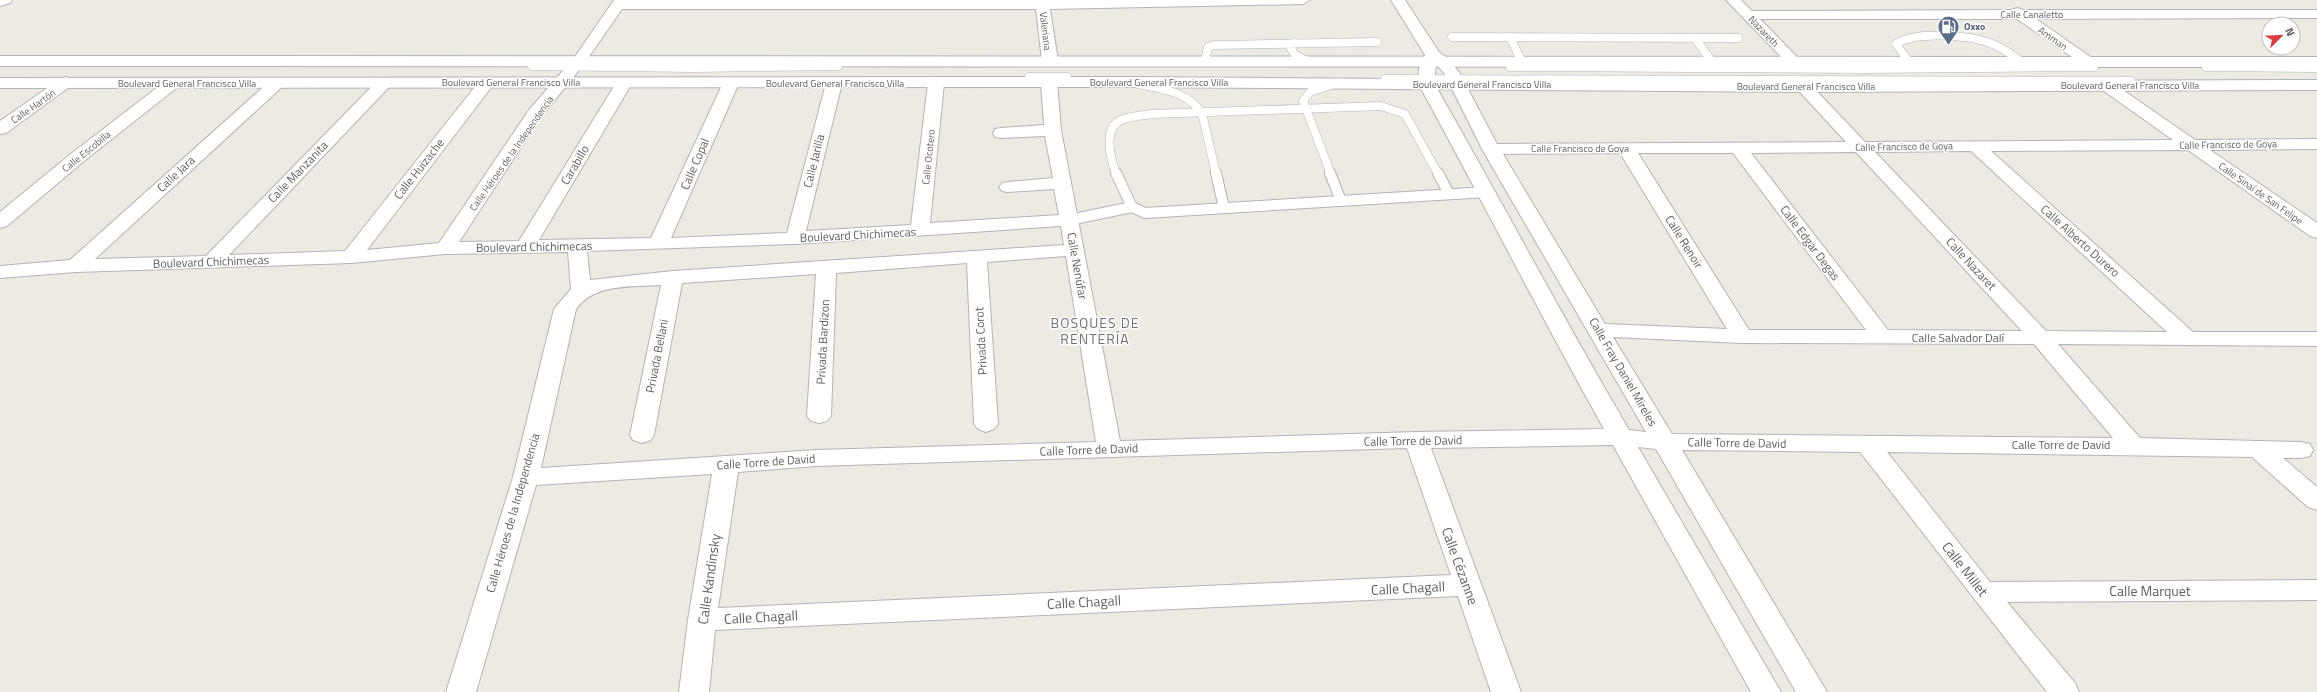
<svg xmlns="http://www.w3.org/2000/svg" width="2317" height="692" viewBox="0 0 2317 692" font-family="'Titillium Web',sans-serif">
	<rect width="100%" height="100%" fill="#edeae4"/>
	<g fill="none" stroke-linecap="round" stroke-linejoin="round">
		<defs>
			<path id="service-far1" d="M1452,37L1738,38
				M1510,37L1522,62
				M1695,38L1712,62
				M1294,43L1290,47L1295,55L1307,61
				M1205,61L1208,47L1214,45L1377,42
				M1910,63L1896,44C1915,31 1969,35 1990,43C2002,47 2012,55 2022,62
				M532,66L694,68L838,66
				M1510,67L1866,69L2094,67
				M2206,67L2317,68
				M1029,77H1067
				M1385,79L2131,81
				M1138,84C1162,89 1187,91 1202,113L1216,174
				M1116,174C1111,160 1102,128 1121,120C1130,116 1142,116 1152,114L1381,106L1405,114L1438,174
				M1331,174L1303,101L1310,92L1334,84"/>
			<path id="service" d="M1116,173L1132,207L1145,213L1487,192
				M1216,173L1224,208
				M1330,173L1341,201
				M1438,173L1449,194
				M1069,220L1132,207"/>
			<path id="minor" d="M614,0H1310L1303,4L1050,9L1058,61L1055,64H1045L1042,61L1036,9H622L584,64L541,117L459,242L519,241L616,83L618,80H630L632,83L539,240L651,238L723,83L725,80H737L739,83L671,238L787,233L826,83L828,80H840L842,83L806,231L911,225L928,83L930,80H942L944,83L930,223L1059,215L1054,189L1008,192L1002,191L999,187L1002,183L1008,182L1053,178L1045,136L1001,138L995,137L993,133L995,129L1001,128L1044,125L1041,82L1043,79H1055L1057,82L1061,130L1120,441L1416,432L1604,429C1540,315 1481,198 1418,83L1419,69L1425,55L1391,0H1405L1439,52L1447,58L1459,72L1497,144L1846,142L1798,90L1796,87L1798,84H1810L1865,142L2173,140L2101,89L2099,86L2101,83H2113L2195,140L2317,139V149L2210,150L2317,223V238L2310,236L2188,150L1991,151L2193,332H2317V346L2058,344L2140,438L2301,442L2310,444L2313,450L2310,456L2301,458H2283L2317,487V510L2308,507L2252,457L1887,452L1990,582L2317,580V600L2007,602L2075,683L2079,692H2047L1860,452L1682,450L1827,692H1796L1656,449L1638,447L1781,692H1751L1613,445L1431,448L1521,692H1491L1458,596L715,630L709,692H679L688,620L712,474L536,485L476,692H446L513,477L554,309L571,289L568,252L445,254L351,263L76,272L0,278V266L70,260L271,80H283L285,83L283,86L95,259L206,256L379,79H391L393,82L391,85L229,255L345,251L481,79H493L495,82L493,85L367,250L439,243L529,110L574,58ZM1436,64L1444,73L1482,149L1646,432L1629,430C1562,316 1500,198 1434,83ZM1971,151L2167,332L2046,331L1875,152ZM1856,152L2022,331L1888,330L1751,153ZM1620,153L1727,329L1605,324L1503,154ZM1638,153H1733L1866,330H1749ZM1061,226L1064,245L673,271L590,280L587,251L795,244ZM1066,256L1096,442L816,450L541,468L576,309C595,283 632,287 661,285L630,435L633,440L642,443L651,440L654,435L682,283L816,274L807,416L811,421L819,423L827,421L831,416L836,273L967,263L974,424L978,429L986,432L994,429L998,424L987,262ZM1613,337L1742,343L2034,344L2113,438L1672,434ZM1407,448L1451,575L718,608L738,472L816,466Z
				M1726,0H1741L1752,11L2011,10L2017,8L2024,10H2317V18L2036,19L2092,58L2095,61L2092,64H2082L2017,19H1760L1799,59L1802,62L1799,65H1789Z
				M66,77L72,79L74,82L72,85L6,133L0,134V121L60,79Z
				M173,78L179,80L181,83L179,86L84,161L7,226L0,228V212L72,153L167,80Z"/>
			<path id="secondary" d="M0,0H12L10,3L0,6Z
				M0,56L2317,57V67L0,66Z
				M1128,77L1804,82L2317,80V90L1804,92L1128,87L0,88V78Z"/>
		</defs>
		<use href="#service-far1" stroke="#b1b4b7" stroke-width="9"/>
		<use href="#service" stroke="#b1b4b7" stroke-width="12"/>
		<use href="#minor" stroke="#b1b4b7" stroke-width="2"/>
		<use href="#secondary" stroke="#b0b3b7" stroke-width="2"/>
		<use href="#service-far1" stroke="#fff" stroke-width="8"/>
		<use href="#service" stroke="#fff" stroke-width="10"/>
		<use href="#minor" fill="#fff" fill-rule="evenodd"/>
		<use href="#secondary" fill="#fff" fill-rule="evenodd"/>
	</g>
	<defs>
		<symbol id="fuel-pin" viewBox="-11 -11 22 30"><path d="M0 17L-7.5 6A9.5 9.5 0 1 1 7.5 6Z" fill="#5c6f8a" stroke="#fff"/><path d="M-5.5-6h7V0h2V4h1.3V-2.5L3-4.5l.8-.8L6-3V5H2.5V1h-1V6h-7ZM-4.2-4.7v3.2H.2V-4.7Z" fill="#fff"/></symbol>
	</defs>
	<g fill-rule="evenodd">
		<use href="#fuel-pin" x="1936" y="14" width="25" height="34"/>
	</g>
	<g text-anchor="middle" stroke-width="3" stroke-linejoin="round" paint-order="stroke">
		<g font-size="10" fill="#5c5f63" stroke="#fff">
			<text x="2032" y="18">Calle Canaletto</text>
			<text transform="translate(1046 31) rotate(83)" y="4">Valeriana</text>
			<text transform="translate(1764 31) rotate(46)" y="4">Nazareth</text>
			<text transform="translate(2053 38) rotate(35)" y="4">Amman</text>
			<text x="511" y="86">Boulevard General Francisco Villa</text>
			<text x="1159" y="86">Boulevard General Francisco Villa</text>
			<text x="187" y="87">Boulevard General Francisco Villa</text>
			<text x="835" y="87">Boulevard General Francisco Villa</text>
			<text x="1482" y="88">Boulevard General Francisco Villa</text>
			<text x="2130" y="89">Boulevard General Francisco Villa</text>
			<text x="1806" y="90">Boulevard General Francisco Villa</text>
			<text transform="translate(33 106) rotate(-35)" y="4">Calle Hartón</text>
			<text transform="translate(2228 144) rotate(-1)" y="4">Calle Francisco de Goya</text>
			<text transform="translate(1904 146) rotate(-1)" y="4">Calle Francisco de Goya</text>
			<text x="1580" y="152">Calle Francisco de Goya</text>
			<text transform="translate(86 151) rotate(-39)" y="4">Calle Escobilla</text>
			<text transform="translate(511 153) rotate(-55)" y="4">Calle Héroes de la Independencia</text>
			<text transform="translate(928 157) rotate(-84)" y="4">Calle Ocotero</text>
			<text transform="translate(2261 193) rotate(35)" y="4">Calle Sinaí de San Felipe</text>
		</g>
		<g font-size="10" font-weight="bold" fill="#4e5e75" stroke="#fff" text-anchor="start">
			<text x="1964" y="30">Oxxo</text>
		</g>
		<g font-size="12" fill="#5c5f63" stroke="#fff">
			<text transform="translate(814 161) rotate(-76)" y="4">Calle Jarilla</text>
			<text transform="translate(695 164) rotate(-67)" y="4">Calle Copal</text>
			<text transform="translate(575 165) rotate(-60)" y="4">Carabillo</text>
			<text transform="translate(419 169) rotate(-52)" y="4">Calle Huizache</text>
			<text transform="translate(298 172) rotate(-46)" y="4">Calle Manzanita</text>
			<text transform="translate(176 174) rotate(-43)" y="4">Calle Jara</text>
			<text transform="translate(858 235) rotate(-3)" y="4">Boulevard Chichimecas</text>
			<text transform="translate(2080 241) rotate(42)" y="4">Calle Alberto Durero</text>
			<text transform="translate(1684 242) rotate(58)" y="4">Calle Renoir</text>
			<text transform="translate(1810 243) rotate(53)" y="4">Calle Edgar Degas</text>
			<text transform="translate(534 247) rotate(-1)" y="4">Boulevard Chichimecas</text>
			<text transform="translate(211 262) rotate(-2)" y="4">Boulevard Chichimecas</text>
			<text transform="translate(1971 264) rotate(47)" y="4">Calle Nazaret</text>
			<text transform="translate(1077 266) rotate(80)" y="4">Calle Nenúfar</text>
			<text x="1958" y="342">Calle Salvador Dalí</text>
			<text transform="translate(981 341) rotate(-93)" y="4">Privada Corot</text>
			<text transform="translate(823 342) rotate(-87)" y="4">Privada Bardizon</text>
			<text transform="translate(657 356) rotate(-79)" y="4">Privada Bellani</text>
			<text transform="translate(1623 372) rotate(60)" y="4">Calle Fray Daniel Mireles</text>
			<text transform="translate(1413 441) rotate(-1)" y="4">Calle Torre de David</text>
			<text transform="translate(1737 443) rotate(1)" y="4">Calle Torre de David</text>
			<text x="2061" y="449">Calle Torre de David</text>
			<text transform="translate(1089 450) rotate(-2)" y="4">Calle Torre de David</text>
			<text transform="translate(766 462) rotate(-4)" y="4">Calle Torre de David</text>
			<text transform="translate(513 513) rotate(-74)" y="4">Calle Héroes de la Independencia</text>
		</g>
		<g font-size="14" letter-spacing="1" fill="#6d7175" stroke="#fff">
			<text x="1095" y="328">BOSQUES DE<tspan x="1095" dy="16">RENTERÍA</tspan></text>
		</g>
		<g font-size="14" fill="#5c5f63" stroke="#fff">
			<text transform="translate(1460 566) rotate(70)" y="5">Calle Cézanne</text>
			<text transform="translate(1965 569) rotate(52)" y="5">Calle Millet</text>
			<text transform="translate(709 579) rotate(-82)" y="5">Calle Kandinsky</text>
			<text transform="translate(1408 588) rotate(-3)" y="5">Calle Chagall</text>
			<text x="2150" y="596">Calle Marquet</text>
			<text transform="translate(1084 602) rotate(-3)" y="5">Calle Chagall</text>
			<text transform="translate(761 617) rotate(-3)" y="5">Calle Chagall</text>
		</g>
	</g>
	<g transform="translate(2281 36) rotate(66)"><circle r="19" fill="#ffffff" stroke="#bebfc1"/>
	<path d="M0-3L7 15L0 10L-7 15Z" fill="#d93d40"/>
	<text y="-6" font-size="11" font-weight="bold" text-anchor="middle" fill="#5c5f63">N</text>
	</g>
</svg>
